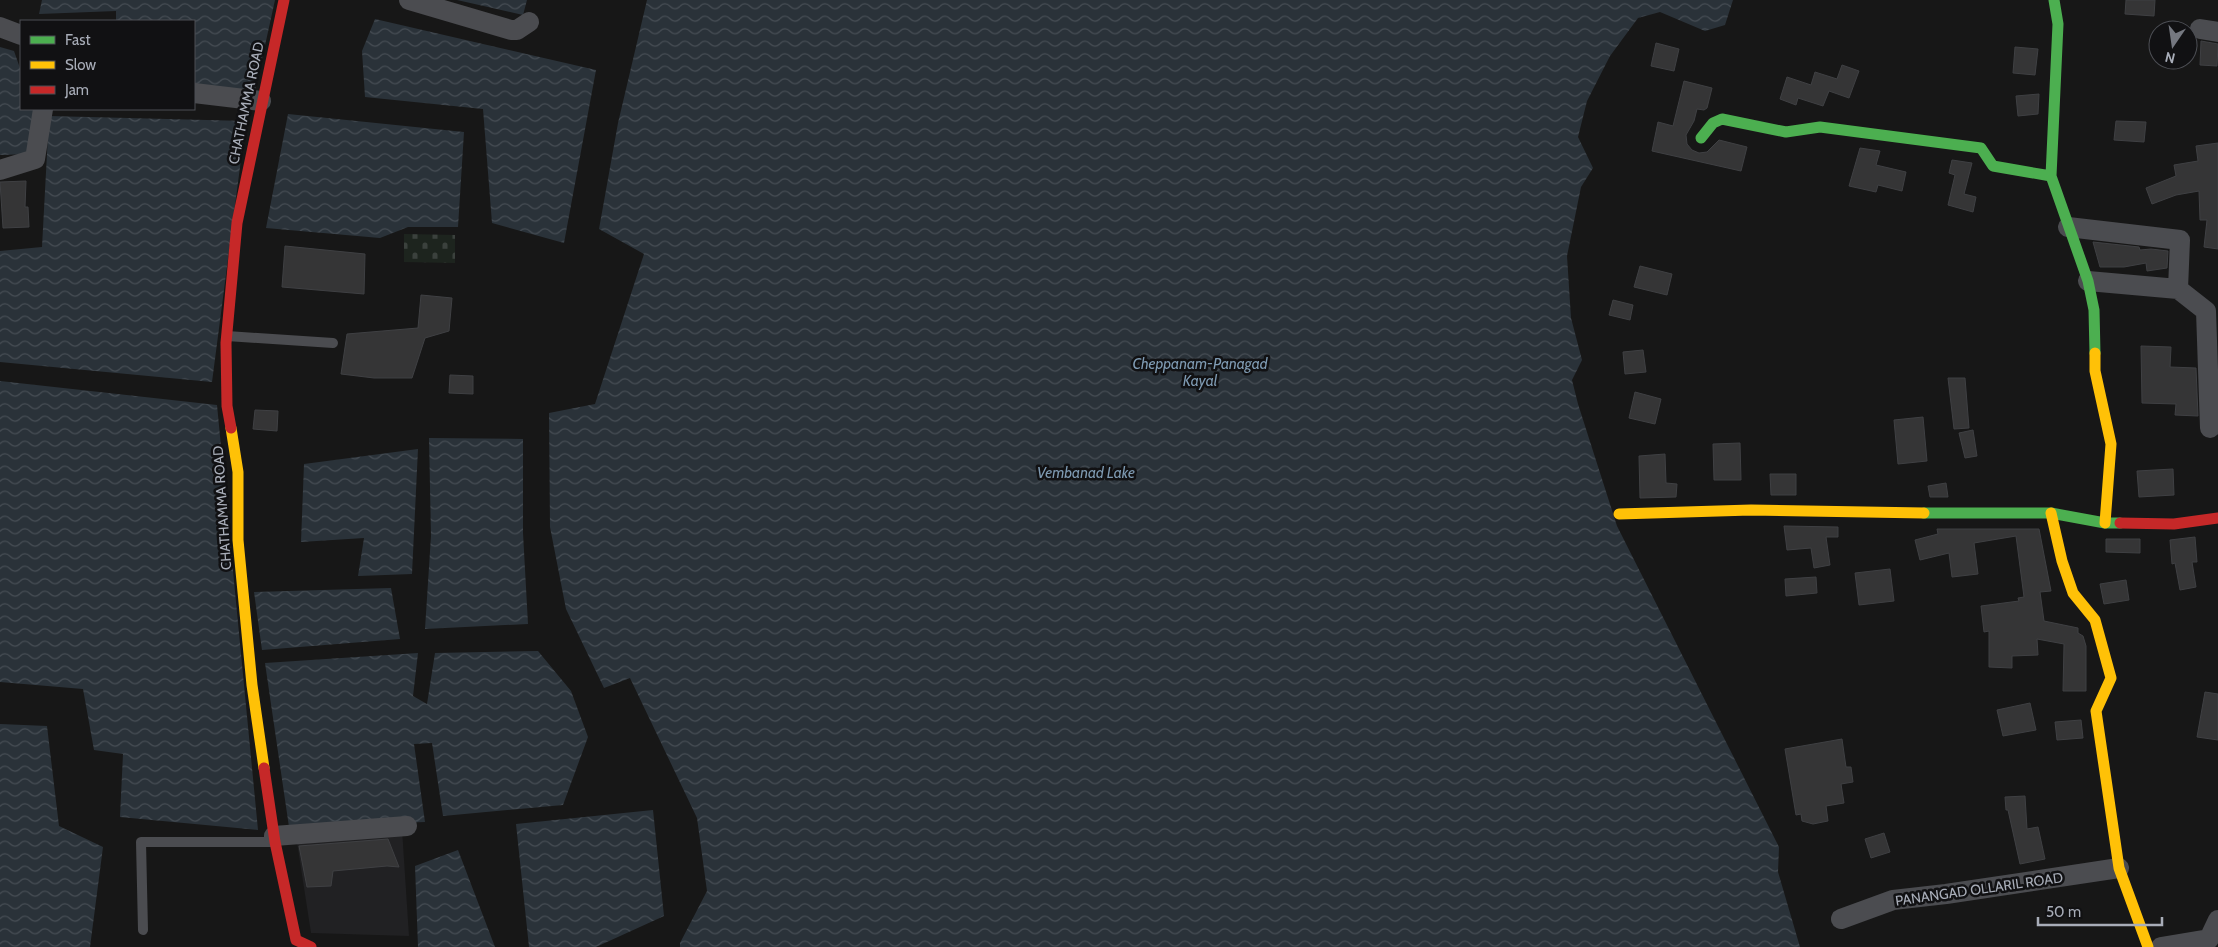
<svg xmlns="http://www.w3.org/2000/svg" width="2218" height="947" viewBox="0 0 2218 947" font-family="Cabin,sans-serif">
	<defs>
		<pattern id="cemetery-stones" width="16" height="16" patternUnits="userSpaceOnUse" patternTransform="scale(1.25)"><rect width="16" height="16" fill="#1d241e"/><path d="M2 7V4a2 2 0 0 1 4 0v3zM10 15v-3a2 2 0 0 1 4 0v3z" fill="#3b413d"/></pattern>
		<pattern id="water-waves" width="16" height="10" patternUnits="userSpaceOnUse" patternTransform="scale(1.25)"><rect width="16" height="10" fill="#2a3239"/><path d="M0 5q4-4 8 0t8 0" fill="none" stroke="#464d54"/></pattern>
	</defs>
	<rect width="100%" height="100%" fill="#171717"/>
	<path fill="#212123" d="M402,829L409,936L311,933L296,836Z"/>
	<path fill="url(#cemetery-stones)" d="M404,234L455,235V263L404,262Z"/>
	<path fill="url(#water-waves)" d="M42,0H275L255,91L194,85V21H116V11L39,14Z
		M457,0H527L523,15Z
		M647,0H1733L1725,25L1705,31L1660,12L1638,18L1610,56L1587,101L1578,137L1593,168L1581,187L1567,256L1571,318L1582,360L1572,380L1578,404L1617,526L1779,847L1778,872L1800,947H680V943L707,891L697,818L630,678L604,688L566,609L550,527L549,413L595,404L644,254L599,229L618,123Z
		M375,19L596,70L564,243L492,223L483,109L365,97L362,51Z
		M0,47L14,51L21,71V109H36L31,154L0,155Z
		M288,114L464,132L458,227H408L380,238L266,228Z
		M49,116L246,121L212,382L0,362V251L42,247Z
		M0,381L217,405L258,830L120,817L123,754L94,750L83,689L0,682Z
		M429,438L523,439V533L528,624L425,629L431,536Z
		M418,449L412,574L358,576L364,538L301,542L304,464Z
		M391,588L400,639L262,650L254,592Z
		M538,651L571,691L588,737L563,805L443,816L432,743L414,744L425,822L289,827L265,663L418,653L413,696L427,704L435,653Z
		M0,724L47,726L59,826L103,847L90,947H0Z
		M653,810L664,916L596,947H529L516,824Z
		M458,850L495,947H418L415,866Z"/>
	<path fill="#353536" stroke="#3f4043" d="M2126,0H2155L2154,16L2125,14Z
		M2201,41L2218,44L2217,66L2200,65Z
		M1656,43L1679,49L1674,71L1651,66Z
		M2015,47L2038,49L2035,75L2013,73Z
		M1842,65L1859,71L1849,98L1829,91L1823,106L1798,98L1796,105L1780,99L1787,77L1811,85L1815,72L1837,79Z
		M1684,81L1712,88L1707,108L1704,110L1697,109L1694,121L1686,135L1687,144L1692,150L1699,153L1707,152L1719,140L1747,147L1741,171L1652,151L1658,122L1673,126Z
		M2039,94L2038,114L2018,116L2016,96Z
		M2116,121L2146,122L2144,142L2114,140Z
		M2218,143V249L2204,247L2207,220H2200L2199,191L2176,195L2152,204L2146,188L2176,176L2174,165L2198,161L2196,146Z
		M1860,148L1880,151L1876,165L1906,172L1902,191L1878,185L1876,192L1849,186Z
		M1952,160L1972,163L1964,194L1976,197L1973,212L1948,205L1955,175L1949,173Z
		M26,181L25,207H28L29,227L3,228L0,182Z
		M2093,242L2139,247L2140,250L2151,249L2168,251L2167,268L2147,271L2146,263L2124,267H2100Z
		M285,246L365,254L364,294L282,287Z
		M1640,266L1672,274L1667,295L1634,287Z
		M421,295L452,298L449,331L425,338L412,378H374L341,374L347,334L418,328Z
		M1613,300L1633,305L1630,320L1609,315Z
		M2141,346L2171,347L2170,367L2196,368L2198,416L2175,415L2176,404L2142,403Z
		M1643,350L1646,372L1625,374L1623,352Z
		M450,375L473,376V394L449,393Z
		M1948,378H1965L1969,428L1954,429Z
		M1635,392L1661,399L1655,424L1629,418Z
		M255,410L278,411L277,431L253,429Z
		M1923,417L1927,461L1898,464L1894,420Z
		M1973,430L1977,456L1965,458L1959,433Z
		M1740,443L1741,480H1714L1713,444Z
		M1665,454L1666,483L1677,484L1676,497L1640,498L1639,456Z
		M2173,469L2174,495L2139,497L2137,471Z
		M1770,474H1796V495H1771Z
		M1946,483L1948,497H1930L1928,486Z
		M1784,526L1838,527V537H1826L1830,565L1814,568L1811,548L1787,550Z
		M1937,529H2039L2051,591L2040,592L2044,621L2078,628V633L2083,636L2086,646V691H2063L2064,644L2037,639L2038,655L2012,656V668L1989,667V631L1984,632L1981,606L2019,601L2018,598L2024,597L2016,536L1974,543L1978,574L1952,577L1949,553L1920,560L1915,540L1938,534Z
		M2195,537L2197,562H2192L2196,587L2180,590L2175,563L2172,564L2170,540Z
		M2106,539H2140V553L2106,552Z
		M1890,569L1894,601L1859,605L1855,573Z
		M1816,577L1817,593L1786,596L1785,579Z
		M2126,580L2129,600L2104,604L2100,584Z
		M2205,692L2218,694V740L2197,737Z
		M2030,703L2036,730L2003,736L1997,710Z
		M2081,720L2083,738L2057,740L2055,722Z
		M1842,739L1846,767H1851L1853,782L1841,784L1844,803L1826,806L1828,821L1813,824L1802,821L1801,814L1796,815L1785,749Z
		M2025,796L2027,829L2038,827L2045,859L2020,864L2008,810H2006L2005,797Z
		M1884,833L1890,852L1871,858L1865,839Z
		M388,839L399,867L387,866L333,871L331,886L307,887L299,846Z"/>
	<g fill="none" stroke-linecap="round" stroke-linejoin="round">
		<path stroke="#4b4c50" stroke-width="10" d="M227,336L333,343
			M143,930L141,842H274"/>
		<path stroke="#4b4c50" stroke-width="20" d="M409,0L511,30H517L529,22
			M0,27L21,35
			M2200,29L2218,32
			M194,93L261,101
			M0,170L35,159L43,109
			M2068,227L2180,240L2178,289
			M2088,281L2178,289L2206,311L2210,428
			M274,836L407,826
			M1841,919L1893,900L1946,894L2119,868
			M2161,947L2209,939L2218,920"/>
		<path stroke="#4caf50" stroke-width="11" d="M2054,0L2058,24L2051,176L2088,281L2094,310L2095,353
			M1701,138L1713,123L1722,119L1786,132L1820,127L1981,148L1993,166L2051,176
			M1924,513H2051L2105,523H2120"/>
		<path stroke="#ffc107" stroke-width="11" d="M2095,353V371L2111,444L2105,523
			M231,428L238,472V540L252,685L264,768
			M2051,513L2062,561L2073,593L2095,620L2111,678L2096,711L2119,868L2148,947
			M1619,514L1751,510L1924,513"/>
		<path stroke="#c62828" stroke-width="11" d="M231,428L227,406L226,343L237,223L284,0
			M2120,523L2174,524L2218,518
			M264,768L275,842L296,940L311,947"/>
	</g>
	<g text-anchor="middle" stroke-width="5" stroke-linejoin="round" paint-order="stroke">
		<g font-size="14" fill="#a8adb8" stroke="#111113">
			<text transform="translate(246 103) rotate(-78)" y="5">CHATHAMMA ROAD</text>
			<text transform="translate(222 508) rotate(-94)" y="5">CHATHAMMA ROAD</text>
			<text transform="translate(1979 889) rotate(-8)" y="5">PANANGAD OLLARIL ROAD</text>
		</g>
		<g font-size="15" font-style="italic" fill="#7f9bb3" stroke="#111113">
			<text x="1200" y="369">Cheppanam-Panagad<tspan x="1200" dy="17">Kayal</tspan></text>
			<text x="1086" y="478">Vembanad Lake</text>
		</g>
	</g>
	<rect x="20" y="20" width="175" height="90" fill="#111113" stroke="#4d4f55"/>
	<rect x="30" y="36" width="25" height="8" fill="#4caf50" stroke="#4d4f55"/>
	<text x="65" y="45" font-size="15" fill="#a8adb8">Fast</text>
	<rect x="30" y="61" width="25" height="8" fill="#ffc107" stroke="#4d4f55"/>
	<text x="65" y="70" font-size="15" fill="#a8adb8">Slow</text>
	<rect x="30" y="86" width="25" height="8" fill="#c62828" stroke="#4d4f55"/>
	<text x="65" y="95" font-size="15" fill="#a8adb8">Jam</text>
	<g transform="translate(2173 45) rotate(193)"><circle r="24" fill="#111113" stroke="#4d4f55"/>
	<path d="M0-4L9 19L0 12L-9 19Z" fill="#757880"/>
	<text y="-8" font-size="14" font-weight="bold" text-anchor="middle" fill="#a8adb8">N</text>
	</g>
	<path d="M2038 917v8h124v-8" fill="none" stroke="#a8adb8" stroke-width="2.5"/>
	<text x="2046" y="917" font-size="15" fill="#a8adb8" stroke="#111113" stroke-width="4" paint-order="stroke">50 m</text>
</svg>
